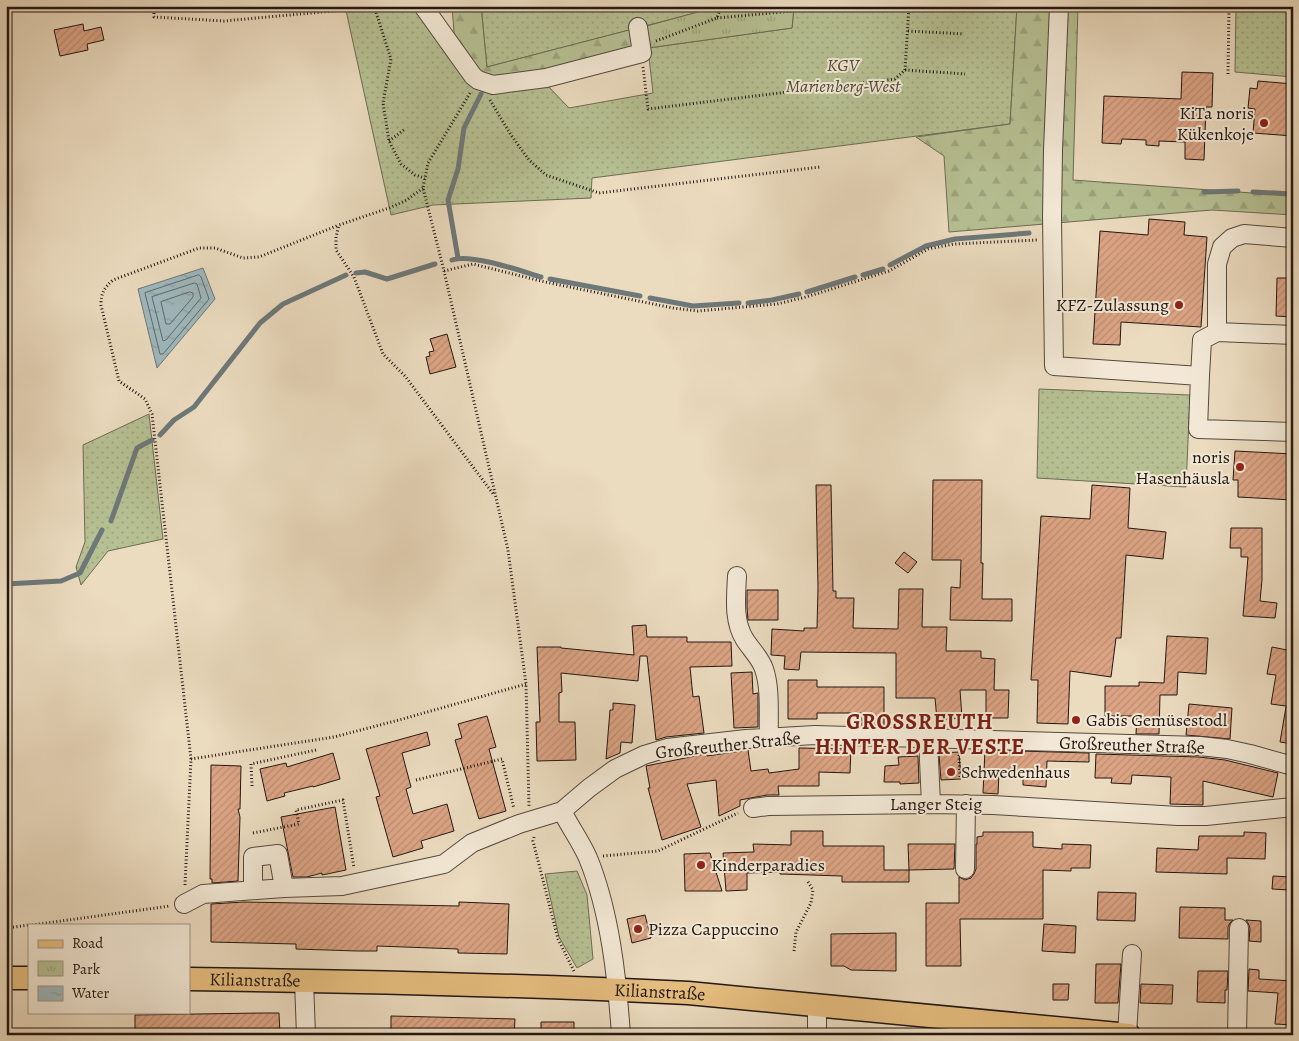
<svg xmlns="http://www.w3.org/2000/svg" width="1299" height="1041" viewBox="0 0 1299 1041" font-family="Alegreya,serif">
	<defs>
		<pattern id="grass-dots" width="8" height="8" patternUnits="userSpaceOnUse" patternTransform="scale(1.25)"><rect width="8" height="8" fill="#b6c093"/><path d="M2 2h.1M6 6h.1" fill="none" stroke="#9ca47e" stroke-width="1.8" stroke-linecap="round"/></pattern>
		<pattern id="forest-firs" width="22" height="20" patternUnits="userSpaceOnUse" patternTransform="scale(1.25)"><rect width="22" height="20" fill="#b6c093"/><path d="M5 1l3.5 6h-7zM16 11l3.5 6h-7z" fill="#9ca47e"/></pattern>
		<pattern id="park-tufts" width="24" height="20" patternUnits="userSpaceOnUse" patternTransform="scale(1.25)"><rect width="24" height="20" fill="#b6c093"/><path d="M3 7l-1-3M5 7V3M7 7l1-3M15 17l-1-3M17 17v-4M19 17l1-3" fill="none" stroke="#9ca47e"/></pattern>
		<pattern id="water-ripples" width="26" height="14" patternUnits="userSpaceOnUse" patternTransform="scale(1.25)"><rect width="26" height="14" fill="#9eb8bd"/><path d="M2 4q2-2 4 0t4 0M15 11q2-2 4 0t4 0" fill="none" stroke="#889da2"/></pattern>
		<pattern id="building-hatch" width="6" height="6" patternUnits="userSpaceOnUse" patternTransform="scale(1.25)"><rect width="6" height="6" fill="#dca484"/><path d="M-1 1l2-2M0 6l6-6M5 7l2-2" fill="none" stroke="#bc8c71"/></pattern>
	</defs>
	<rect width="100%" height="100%" fill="#ebdbbf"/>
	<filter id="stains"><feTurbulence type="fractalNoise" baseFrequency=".004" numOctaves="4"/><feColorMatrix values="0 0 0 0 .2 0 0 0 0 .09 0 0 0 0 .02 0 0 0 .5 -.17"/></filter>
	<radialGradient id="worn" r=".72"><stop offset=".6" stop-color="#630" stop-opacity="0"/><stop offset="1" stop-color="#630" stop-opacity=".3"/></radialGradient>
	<path fill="url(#grass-dots)" stroke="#6c6c53" d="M345,6H414L455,63L547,85L569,108L653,93L648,48L792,28L794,6H1017L1010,124L592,178L591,198L433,205L391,215Z
		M481,6H698L699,12L487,67Z
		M1236,6H1293V77L1235,72Z
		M1039,389L1190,395L1186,487L1037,478Z
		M149,414L163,539L108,551L81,585L76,567L85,542L83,445Z
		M577,871L587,895L593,959L577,968L559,937L545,874Z"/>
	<path fill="url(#forest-firs)" stroke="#6c6c53" d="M452,6H481L487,67L629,30L634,48L510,79L483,75L455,46Z
		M1017,6H1078L1073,180L1293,196V215L1212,210L949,232L944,156L916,137L1010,124Z"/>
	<path fill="url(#park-tufts)" stroke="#6c6c53" d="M698,6H794L792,28L648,48L643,27L698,12Z"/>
	<path fill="url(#water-ripples)" stroke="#6d7879" d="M203,268L215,299L157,368L138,289Z"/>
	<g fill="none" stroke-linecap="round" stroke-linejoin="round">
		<path stroke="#606868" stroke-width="1" d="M199,275L201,277L209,299L163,354H160L145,293Z
			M195,283L197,284L201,298L166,340L163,341L152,297Z
			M190,292L193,293V297L170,324H166L161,302Z"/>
		<path stroke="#6d7879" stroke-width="5" d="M1204,192L1238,191
			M1253,192L1293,194
			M458,258L448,200L458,169L464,128L481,94
			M452,260C470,253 521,271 541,277
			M890,265L926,246L955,239L1029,233
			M356,273L365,272L387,279L435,264
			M863,275L883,269
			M550,279L640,296
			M807,292L855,277
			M650,298L693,306L739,303
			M748,303L772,300L799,294
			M160,435L174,420L194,407L260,323L283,304L346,275
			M111,521L137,448L152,440
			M6,584L61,581L80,573L102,530"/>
	</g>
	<path fill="url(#building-hatch)" stroke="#231713" d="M83,24L84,31L101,27L104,40L87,44L88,50L60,56L54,30Z
		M1182,72L1213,73L1212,107H1206L1204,160L1185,159V142L1159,141V146L1146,145V140L1122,139L1121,144L1102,143L1104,96L1181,99Z
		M1258,81L1293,84V136L1253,133L1255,109L1248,108L1250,88L1257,89Z
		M1149,219L1185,222L1184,235L1207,237L1201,327L1121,322L1120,345L1093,344L1100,231L1148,235Z
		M1277,278H1293V317L1276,316Z
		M447,334L456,367L430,374L426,357L430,356L429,352L434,351L430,339Z
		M1235,451L1293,454V500L1238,497V480H1233Z
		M933,480H982L981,563H983L982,599H1012V621L950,620L951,587L960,588L961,560H932Z
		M816,485H831L833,591H836V598H854L853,628L898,629L899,589H923L922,627H947L946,651H981V658L995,659L994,690H1009L1008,718H986V690H960L962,718L937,720L935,698H896V653L801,652L799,670L784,669L785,656L771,655L772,629L804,631V628H817L818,588Z
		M1092,485L1130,488L1128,528L1166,532L1163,559L1126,555L1121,638H1116L1111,677L1070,671L1068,724L1037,723L1038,680H1031L1041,516L1090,519Z
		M1231,528H1262V580L1260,601L1277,603L1275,618L1243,616L1248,557H1241V548H1230Z
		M904,552L917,562L908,573L895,563Z
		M747,590H778V620H748L747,608Z
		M646,625L647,637H687V642H731L732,666L690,667L693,697L699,696L704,733L666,737L656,740L647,656H640L638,681L561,673L562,692L559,693V722H575L576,760L537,761L536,722H540L537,647H561V648L634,655L632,626Z
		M1167,636L1208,638L1206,674L1178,672L1177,695H1160L1159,734H1136L1137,716H1105V686H1139V682L1164,683Z
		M1272,647L1292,651L1288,677L1293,678V707L1271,704L1276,675L1267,674Z
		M752,672L753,694L758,693V727L734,728L731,673Z
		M788,680H817V687H884V726H862V713H817V719H788Z
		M613,703L635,705L632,743L621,742L620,753L606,759L610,710H613Z
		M1189,704L1232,708L1230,739L1186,735Z
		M1286,707H1293V744L1280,742Z
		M487,716L496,747L489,749L506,811L479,819L455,740L462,738L458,724Z
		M427,732L430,745L402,753L411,787L406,789L413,814L447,804L454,831L421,841L423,848L393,857L376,797L380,796L366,749Z
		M799,748L851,749L850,773L819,772V786H778L779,795H767L740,800V806L719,816L716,780L687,784L701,827L662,840L648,788H650L646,766L705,754H707V756L748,750L751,771L768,769L769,773L799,769Z
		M985,750L1089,753V762L1047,761L1046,787L1023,785V774L999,772L998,794L983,793Z
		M959,752L961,779L941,780L939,755H941L940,753Z
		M333,753L340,779L313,787V786L284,793L285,796L267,801L260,769L286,763L287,767Z
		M1096,754L1199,757L1225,760L1278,773L1273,797L1203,781V805L1170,804L1171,777L1132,775L1131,784L1111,783L1112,778H1095Z
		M918,756L919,783L900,784V782H884L885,766L899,765L898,757Z
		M211,765L241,766L240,809H238L240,817L238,881L212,883V879H210Z
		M335,807L346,870L322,875V873L307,877H293L281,817Z
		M791,831H823V846H884V870H909V882H842V876L780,874V872L747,873V890L726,891L723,853L754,852L753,844L791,845Z
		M983,832H1033V847L1062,849V844L1091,845L1090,868H1071V871L1043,870V919H960L961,966H926V903H959V877L965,880L971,878L974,874L976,869V844H977V837L983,836Z
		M1244,832L1266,833L1265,859L1227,858V874L1156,872L1157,848L1198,850L1199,836H1244Z
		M908,844H955L954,869L909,870Z
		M710,853L722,891H685L684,854Z
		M1273,876L1290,877L1289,890L1272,889Z
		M1098,892L1136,893L1135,921L1097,920Z
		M244,902L459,906V902L509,904L507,954L458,953V949L377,946V951H357L296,949V944L211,942V904Z
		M1180,907L1225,908V920H1233L1230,923L1228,927V939L1179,938Z
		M645,915L651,938L632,943L627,919Z
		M1246,920L1261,921V942L1249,941L1250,928L1248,923Z
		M1044,924L1076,926L1075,953L1042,951Z
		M896,933V971L851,970L844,966H831V934Z
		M1096,964H1121L1118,1003H1095Z
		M1249,969L1259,970V979L1293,981V1025L1275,1024L1278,993L1248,991Z
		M1198,971H1228L1227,990H1225V1003L1197,1002Z
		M1053,984H1069L1068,1000H1053Z
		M1141,984L1173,985L1172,1004L1140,1003Z
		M261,1013H279L280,1035H135V1015Z
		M391,1016L515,1019L514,1035H391Z
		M541,1022H574V1035H541Z"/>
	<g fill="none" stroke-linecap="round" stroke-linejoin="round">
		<defs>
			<path id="minor" d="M423,6L473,76L478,80L493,85L546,78L642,53L638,27
				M1059,6L1053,150L1052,217L1054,366L1200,376L1202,340L1217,332L1293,335
				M1217,332V264L1222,247L1232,238L1244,234L1293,238
				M1200,376L1198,429L1293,432
				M737,576C736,598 733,621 745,640C751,649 761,659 764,669C771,689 768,717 769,738
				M928,738L931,804
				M753,808L768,806L931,804L993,805L1178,816H1206L1293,807
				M562,811C570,827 581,842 588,858C610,912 617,977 621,1035
				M965,869L966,804
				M253,890V857L278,854L284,888
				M184,904L203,894L284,888L342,886L444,864L472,843L519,824L562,811L589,788L615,769L644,755L667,748L746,739L815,735L1200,746L1227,749L1250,754L1293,766
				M304,981L306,1035
				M1127,1034L1132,954
				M817,1035V1005
				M1237,1035L1239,928"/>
			<g id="major">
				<path d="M6,978H29"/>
				<path id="s1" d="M189,979C355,981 522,985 688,993L1129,1035"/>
			</g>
		</defs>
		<use href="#minor" stroke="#55483e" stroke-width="20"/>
		<use href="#major" stroke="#231713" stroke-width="25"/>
		<path stroke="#231713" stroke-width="3" stroke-dasharray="1 2.5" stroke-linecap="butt" d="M154,6V17L224,21L344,10L351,6
			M374,6L391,59L383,103L389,141L401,164L415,175L425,178
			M717,18L793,11L798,10L799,6
			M908,31L964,34
			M656,41L717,18L721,6
			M643,67L648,109L895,79L905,70L909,6
			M905,70L965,74
			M1228,74L1229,6
			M470,93L428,163L423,188L444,271L508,550L526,684L529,806
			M490,100L511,135L529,160L546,175L599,193L820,167
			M389,141L405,129
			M423,188L407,200L389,208L339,225L336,237V250L354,277L383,354L405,376L494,495
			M444,271L473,264L545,282L673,308L698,311L777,304L806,297L889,271L928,249L954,244L1037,240
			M959,755L960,779
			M191,759L152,414L145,399L119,381L101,305C101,293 104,288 113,280L199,248H215L243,258L259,257L339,225
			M416,780L502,759L514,809
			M252,786L251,764L316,750
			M253,833L299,824L296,810L343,800L354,868
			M534,837L533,841L558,939L574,971
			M603,856L658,851L738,813
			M185,885L191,759L334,737L399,720L526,684
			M32,925L170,906
			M6,928L29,925
			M794,951L796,932L811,903L813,890L807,880"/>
		<use href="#minor" stroke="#f2e8d5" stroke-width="18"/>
		<use href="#major" stroke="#e6be80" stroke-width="22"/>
	</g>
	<g fill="#8f2418" stroke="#f2e8d5" stroke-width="2">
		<circle cx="1264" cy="123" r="5"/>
		<circle cx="1179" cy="305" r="5"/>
		<circle cx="1240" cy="467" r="5"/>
		<circle cx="1076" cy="720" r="5"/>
		<circle cx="951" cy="772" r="5"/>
		<circle cx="701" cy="865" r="5"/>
		<circle cx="638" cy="929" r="5"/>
	</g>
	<g text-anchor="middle" stroke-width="4" stroke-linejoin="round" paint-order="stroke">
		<g font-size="18" font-style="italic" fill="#4f4a39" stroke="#f2e8d5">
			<text x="843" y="71">KGV<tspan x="843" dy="21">Marienberg-West</tspan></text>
		</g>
		<g font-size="18" fill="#231713" stroke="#f2e8d5" text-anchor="start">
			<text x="1254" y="119" text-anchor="end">KiTa noris<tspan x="1254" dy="21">Kükenkoje</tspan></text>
			<text x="1169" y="311" text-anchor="end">KFZ-Zulassung</text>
			<text x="1230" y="463" text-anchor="end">noris<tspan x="1230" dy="21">Hasenhäusla</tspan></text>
			<text x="1086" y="726">Gabis Gemüsestodl</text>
			<text x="961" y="778">Schwedenhaus</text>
			<text x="711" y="871">Kinderparadies</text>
			<text x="648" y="935">Pizza Cappuccino</text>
		</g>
		<g font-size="18" fill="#231713" stroke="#f2e8d5">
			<text transform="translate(728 745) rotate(-6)" y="6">Großreuther Straße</text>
			<text transform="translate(1132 745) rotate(2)" y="6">Großreuther Straße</text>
			<text x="936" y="810">Langer Steig</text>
			<text dy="6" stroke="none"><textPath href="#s1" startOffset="66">Kilianstraße</textPath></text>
			<text dy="6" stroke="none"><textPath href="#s1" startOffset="471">Kilianstraße</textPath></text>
		</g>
		<g font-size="22" font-weight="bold" letter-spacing="1" fill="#7a1f14" stroke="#f2e8d5">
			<text x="920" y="729">GROSSREUTH<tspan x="920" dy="25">HINTER DER VESTE</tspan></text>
		</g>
	</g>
	<rect width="1299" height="1041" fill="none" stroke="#ebdbbf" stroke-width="25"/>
	<rect x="8" y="8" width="1284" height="1026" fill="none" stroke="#231713" stroke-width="2.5"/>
	<rect x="12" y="12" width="1274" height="1016" fill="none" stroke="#231713"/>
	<rect x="28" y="924" width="162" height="90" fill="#f2e8d5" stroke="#9f9487"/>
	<rect x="38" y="940" width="25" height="8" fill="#e6be80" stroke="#9f9487"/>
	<text x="72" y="948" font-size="15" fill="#231713">Road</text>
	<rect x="38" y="961" width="25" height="15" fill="url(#park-tufts)" stroke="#9f9487"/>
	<text x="72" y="974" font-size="15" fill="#231713">Park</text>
	<rect x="38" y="986" width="25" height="15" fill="url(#water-ripples)" stroke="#9f9487"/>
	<text x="72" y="998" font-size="15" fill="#231713">Water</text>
	<rect width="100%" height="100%" filter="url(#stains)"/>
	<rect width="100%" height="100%" fill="url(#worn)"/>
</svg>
